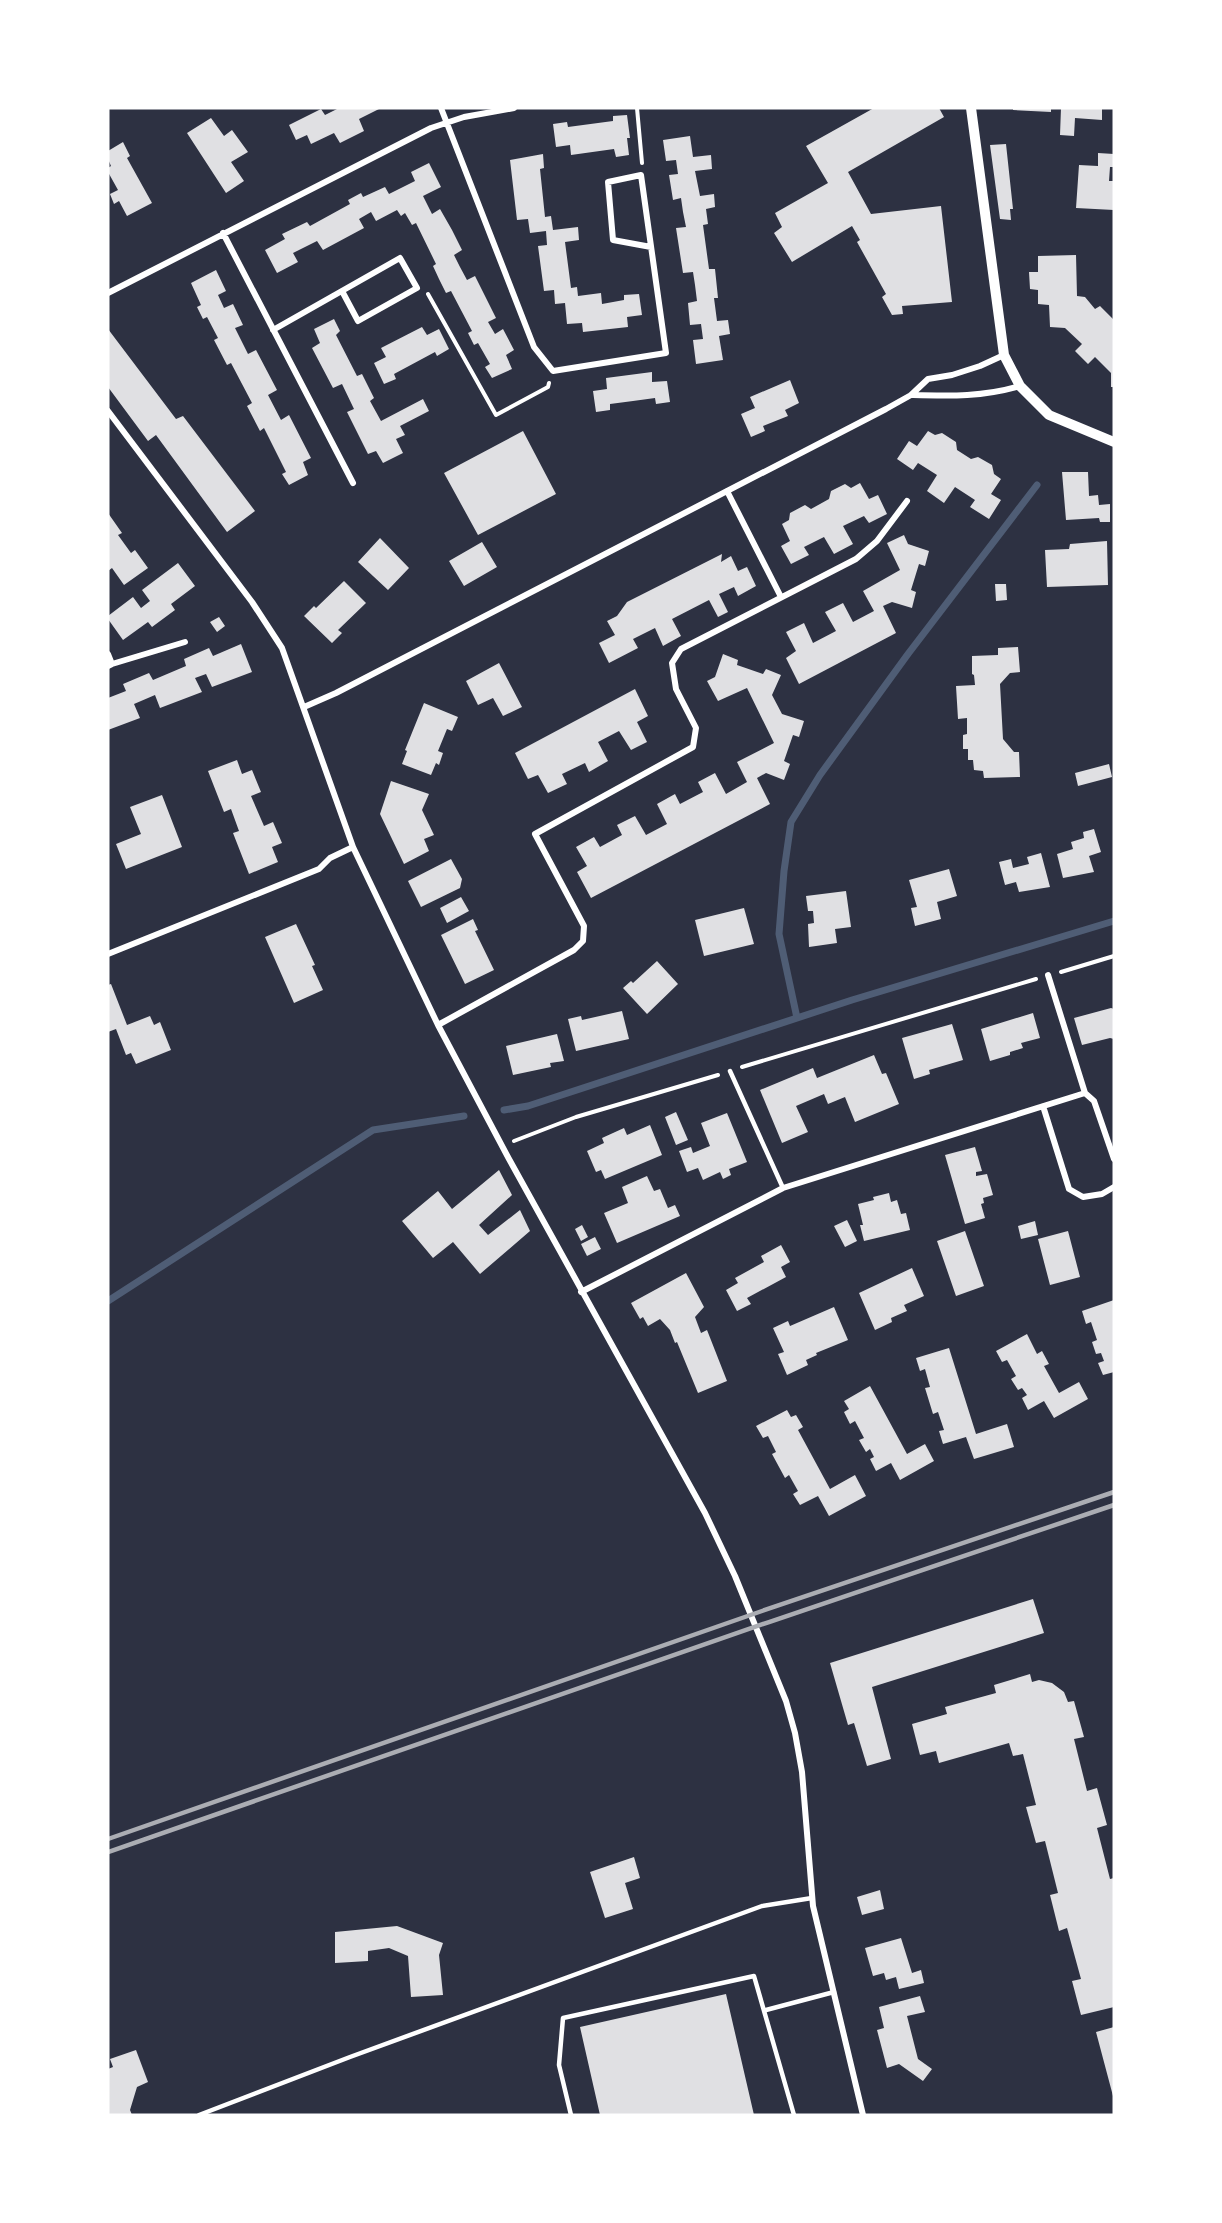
<svg xmlns="http://www.w3.org/2000/svg" width="1222" height="2223" viewBox="0 0 1222 2223" font-family="Ubuntu,sans-serif">
	<rect width="100%" height="100%" fill="#2d3142"/>
	<g fill="none" stroke-linecap="round" stroke-linejoin="round">
		<path stroke="#4f5d75" stroke-width="7" d="M797,1018L779,934L784,871L791,822L820,775L908,654L1037,485
			M504,1110L528,1106L852,1000L1114,921
			M108,1301L373,1130L464,1116"/>
	</g>
	<path fill="#e0e0e3" d="M339,108H381L359,119L364,131L340,143L334,133L311,144L307,135L296,140L289,125L321,109L325,115Z
		M874,108H939L944,117L848,172L871,214L941,206L952,302L902,306L903,314L892,315L882,297L886,294L857,242L860,240L852,226L792,262L774,233L782,227L775,213L828,183L806,146Z
		M1013,108H1051V112L1013,110Z
		M1061,108H1102V120L1075,118L1074,136L1060,135Z
		M627,115L630,138H627L629,155L616,157L614,149L571,155L570,145L556,147L553,124L567,122L568,127L613,121V116Z
		M211,118L224,136L232,130L248,152L231,162L244,181L226,193L187,133Z
		M690,136L693,157L711,155L712,169L695,171L700,196L714,194L715,207L706,209L708,224L703,225L709,269H715L718,298H714L717,321L728,320L730,334L719,336L723,360L696,364L693,340L703,339L701,324L690,325L688,303L697,301L695,285L693,272L683,273L676,228L686,227L683,212L681,198L673,200L669,175L678,174L676,160L666,161L663,140Z
		M123,142L130,156L127,158L152,203L127,216L119,201L114,204L110,194L118,190L108,172V168L111,166L108,159V151Z
		M1006,144L1013,209H1010L1011,220L1000,219L990,145Z
		M1098,153L1114,154V167H1110L1109,181H1114V210L1076,208L1079,165L1098,166Z
		M543,154L544,168L540,169L545,217L551,216L553,230L578,227L579,240L565,242L571,288L577,287L578,296L601,293L602,304L624,300V295L639,294L642,315L627,317L628,327L583,332L582,323L567,324L565,303L555,304L554,290L544,291L538,246L547,245L546,231L530,233L528,219L517,220L510,160Z
		M429,163L441,187L423,196L432,214L440,209L452,230L462,250L454,255L460,267L467,280L475,276L496,318L488,322L495,334L503,329L514,350L506,355L512,369L492,378L485,367L490,364L478,343L474,345L468,333L472,331L451,291L446,293L439,279L433,266L436,264L416,223L412,225L405,213L401,216L397,210L376,221L371,212L359,219L364,228L323,250L317,241L293,253L298,262L277,273L265,250L285,239L282,234L307,222L310,226L350,204L348,200L361,193L363,197L385,187L389,194L415,181L411,172Z
		M1076,255L1077,296L1085,297L1095,309L1100,306L1114,320V387H1111V373L1095,357L1088,364L1075,351L1082,344L1065,328L1050,327L1049,305L1038,304V290L1030,289L1029,272H1038V256Z
		M216,270L226,291L218,295L224,308L233,304L243,325L235,328L248,354L256,350L277,390L268,395L281,420L289,415L311,458L303,462L308,475L289,485L282,474L286,472L264,428L260,431L247,406L252,403L231,363L227,365L214,340L218,338L207,317L203,319L197,307L201,305L191,283Z
		M334,319L340,331L336,335L357,376L362,374L374,398L370,401L381,421L423,399L429,411L400,426L405,435L396,439L403,453L383,463L376,451L368,454L347,412L354,409L342,384L333,388L312,348L320,343L314,329Z
		M422,327L427,335L439,329L449,349L437,356L435,352L394,374L396,379L384,384L374,363L386,357L381,348Z
		M108,329L176,419L183,416L255,511L227,532L156,435L148,441L108,387Z
		M652,372V382L667,381L670,402L656,404L655,398L633,401L610,404V410L596,412L593,391L607,389L606,378Z
		M790,380L799,403L785,410L788,416L763,426L765,431L751,437L741,414L755,408L750,397Z
		M523,431L556,494L478,535L444,473Z
		M928,431L935,435L942,433L956,442L957,450L971,459L978,457L992,465L994,474L1001,479L991,494L1001,500L989,519L970,507L975,500L955,487L944,503L927,491L937,475L918,463L913,470L897,459L909,441L917,446Z
		M1062,472H1088L1089,496L1098,495L1099,505L1110,504V522H1100L1099,518L1066,520Z
		M860,483L869,499L878,495L887,514L869,523L864,516L843,526L853,544L834,554L824,537L804,547L809,555L791,564L781,546L790,541L782,524L789,520L790,513L805,505L811,509L829,499L831,491L845,484L851,488Z
		M108,513L122,533L118,535L131,553L135,550L148,568L124,585L112,568L108,571Z
		M904,535L908,544L929,551L925,566L919,564L911,590L916,592L912,608L892,602L883,606L896,633L799,684L786,658L796,651L786,632L804,623L813,643L836,631L825,612L843,603L853,622L874,611L863,591L900,570L887,543Z
		M380,538L409,568L388,590L358,562Z
		M1107,541L1108,585L1047,587L1045,550L1069,549L1070,544Z
		M482,542L497,567L464,586L449,561Z
		M722,554L721,562L731,556L738,571L747,567L756,586L738,596L734,587L719,594L728,612L718,617L709,600L672,619L681,636L663,646L655,628L633,639L638,648L609,663L599,643L615,635L607,621L617,616L627,602Z
		M178,563L195,586L171,604L175,610L152,627L148,622L123,640L108,619V616L133,597L141,608L150,601L142,590Z
		M344,581L366,603L338,630L342,633L332,643L304,616L314,606L316,608Z
		M995,584H1006L1007,600L996,601Z
		M219,617L225,626L217,632L210,622Z
		M241,644L252,672L212,687L206,674L195,678L202,692L160,708L155,695L134,704L140,718L108,730V698L126,691L123,684L149,673L153,680L186,666L184,659L209,648L213,656Z
		M1018,647L1020,672L1010,673L1000,684L1003,739L1014,752H1019L1020,777L984,778L983,771L974,770L973,760H968V749H963V735L967,734V718L958,719L956,686L975,685L974,675L972,674V656L998,655V648Z
		M723,654L738,660L737,665L763,674L766,669L781,675L772,695L782,714L804,721L799,737L793,735L784,761L790,764L784,780L766,773L757,778L770,804L591,898L577,872L587,866L576,847L594,837L600,847L622,835L617,825L635,816L646,835L667,824L657,804L675,794L680,804L703,792L698,782L715,773L726,794L747,782L737,762L774,743L747,688L718,701L707,681L715,677Z
		M499,663L522,707L503,716L493,698L478,705L466,681Z
		M635,689L648,716L637,722L647,742L631,750L619,731L598,742L608,761L589,772L585,763L562,774L567,784L548,793L538,775L528,779L515,753Z
		M424,703L458,717L452,731L447,729L438,751L443,753L439,765L436,763L431,775L402,764L407,751L405,750Z
		M237,760L242,774L252,770L261,792L251,796L264,826L273,822L282,843L272,847L278,862L249,874L233,833L239,831L231,809L224,812L208,771Z
		M1109,764L1112,777L1078,786L1075,773Z
		M391,781L429,794L422,810L434,835L424,839L429,851L404,864L380,814Z
		M162,795L182,847L126,869L116,844L141,834L130,807Z
		M1094,829L1101,852L1089,856L1094,872L1063,878L1057,854L1073,849L1071,842L1084,838L1083,832Z
		M1041,853L1050,887L1019,892L1016,882L1005,885L999,862L1011,859L1013,868L1029,864L1027,857Z
		M451,859L462,879L460,888L421,907L408,881Z
		M949,869L957,896L937,902L941,919L915,926L911,908L917,907L909,880Z
		M846,891L851,927L835,929L837,943L809,947L808,924L814,923L813,911H808L806,896Z
		M461,897L469,911L447,923L440,908Z
		M744,908L754,944L704,956L695,920Z
		M473,919L478,930L475,931L494,970L465,984L441,935Z
		M296,924L315,965L312,966L323,990L294,1003L265,937Z
		M657,961L678,984L647,1014L623,988L631,981L633,983Z
		M111,984L127,1025L150,1016L154,1025L160,1022L171,1050L136,1064L131,1053L126,1055L116,1029L108,1032V985Z
		M1111,1008L1114,1009V1039L1110,1038L1082,1045L1074,1018Z
		M622,1011L629,1039L576,1051L568,1019L581,1016L582,1020Z
		M1033,1013L1040,1038L1021,1043L1023,1048L1010,1052V1055L990,1061L981,1029Z
		M952,1024L963,1060L929,1070L930,1074L914,1079L902,1038Z
		M557,1034L564,1061L550,1063L551,1067L513,1075L506,1046Z
		M874,1055L882,1074L886,1073L899,1104L855,1122L845,1097L828,1104L824,1094L796,1106L808,1132L782,1143L760,1090L813,1068L817,1078Z
		M676,1112L688,1140L676,1145L665,1117Z
		M727,1113L747,1162L729,1169L731,1175L723,1179L720,1172L703,1180L698,1168L687,1172L679,1151L691,1147L693,1153L710,1146L701,1123Z
		M650,1125L662,1155L605,1179L601,1170L596,1172L587,1151L604,1143L602,1138L624,1128L627,1135Z
		M975,1147L982,1171L976,1172V1176L987,1174L993,1195L983,1198L984,1203L981,1204L985,1218L965,1224L945,1155Z
		M499,1170L512,1195L479,1225L488,1235L520,1210L530,1231L480,1274L453,1242L433,1258L402,1221L438,1191L452,1209Z
		M647,1176L654,1191L660,1189L668,1208L675,1205L680,1216L617,1243L604,1213L628,1203L622,1187Z
		M889,1193L891,1202L897,1200L901,1214L906,1213L910,1230L864,1241L860,1225H863L858,1204L874,1200L873,1197Z
		M847,1220L857,1241L845,1247L834,1226Z
		M1035,1221L1038,1235L1021,1239L1018,1226Z
		M582,1225L588,1237L581,1241L575,1229Z
		M965,1231L984,1286L956,1296L937,1241Z
		M1068,1231L1080,1277L1050,1285L1038,1239Z
		M595,1237L601,1249L587,1256L581,1244Z
		M781,1245L790,1262L781,1267L786,1277L747,1298L751,1304L737,1311L726,1290L738,1283L735,1278L764,1262L761,1256Z
		M912,1268L924,1296L904,1305L907,1311L891,1318L892,1322L875,1330L859,1293Z
		M686,1273L704,1307L695,1317L701,1333L707,1330L727,1381L698,1393L677,1342L675,1343L670,1330L660,1319L648,1326L643,1317L640,1319L631,1303Z
		M1114,1300V1372L1103,1375L1098,1363L1104,1361L1101,1353L1096,1354L1092,1342L1097,1340L1091,1322L1086,1324L1082,1311Z
		M834,1307L848,1340L816,1353L817,1355L806,1360L808,1365L787,1375L778,1354L784,1352L773,1328L788,1321L790,1326Z
		M1027,1334L1037,1354L1042,1351L1049,1364L1044,1366L1059,1393L1079,1382L1088,1399L1054,1418L1044,1401L1028,1410L1022,1398L1027,1395L1022,1388L1018,1390L1011,1379L1016,1376L1007,1360L1002,1362L996,1351Z
		M949,1348L976,1434L1007,1424L1014,1447L974,1459L966,1437L943,1444L939,1431L944,1430L938,1412L933,1414L925,1388L930,1387L925,1369L920,1371L916,1358Z
		M870,1386L907,1454L925,1444L934,1461L900,1480L891,1463L876,1471L870,1459L874,1457L870,1449L866,1452L859,1440L864,1438L855,1421L850,1424L844,1412L849,1409L844,1401Z
		M787,1410L791,1417L796,1415L803,1427L798,1430L830,1489L855,1475L866,1496L829,1516L818,1496L800,1505L793,1494L798,1491L789,1475L785,1478L772,1454L776,1452L768,1436L763,1438L756,1426Z
		M1033,1599L1044,1633L872,1687L891,1759L867,1766L854,1723L848,1725L830,1663Z
		M1030,1674L1032,1682L1039,1680L1052,1683L1064,1692L1068,1702L1074,1701L1084,1737L1074,1739L1087,1791L1097,1788L1107,1825L1097,1828L1110,1879L1114,1878V2007L1081,2015L1072,1981L1081,1979L1067,1928L1059,1931L1050,1895L1058,1893L1045,1841L1036,1843L1026,1807L1036,1805L1023,1754L1013,1756L1009,1743L939,1763L936,1751L920,1755L912,1724L947,1714L945,1707L996,1693L994,1685Z
		M634,1857L640,1878L625,1883L633,1909L605,1918L590,1872Z
		M880,1890L884,1909L862,1915L857,1897Z
		M397,1926L443,1943L439,1955L443,1995L411,1997L408,1956L389,1948L368,1951V1961L335,1963V1932Z
		M901,1938L912,1973L921,1970L924,1983L899,1989L896,1977L886,1980L884,1973L873,1976L865,1948Z
		M726,1994L754,2115H600L580,2027Z
		M920,1996L925,2012L907,2016L918,2059L932,2069L923,2081L899,2064L887,2068L877,2030L884,2028L879,2007Z
		M1114,2027V2096H1113L1096,2032Z
		M136,2050L148,2082L137,2087L130,2110L132,2115H108V2069L113,2067L110,2059Z"/>
	<g fill="none" stroke-linecap="round" stroke-linejoin="round">
		<path stroke="#fff" stroke-width="4" d="M637,108L642,163
			M428,294L496,415L548,387L549,383
			M1061,972L1114,956
			M742,1067L1036,979
			M514,1141L576,1117L718,1075"/>
		<path stroke="#fff" stroke-width="4.5" d="M730,1071L783,1188
			M766,2010L834,1992
			M199,2115L350,2057L762,1906L812,1898
			M571,2115L559,2065L563,2018L754,1976L794,2115"/>
		<path stroke="#fff" stroke-width="6" d="M441,108L534,347L553,371L666,353L641,175L608,182L613,240L651,247
			M223,233L353,483
			M108,293L431,128L464,117L514,108
			M273,330L400,258L417,288L358,321L342,291
			M911,395C951,396 982,397 1020,386
			M108,411L252,602L282,648L353,847L438,1025L509,1159L705,1513L735,1576L786,1701L795,1733L802,1772L813,1906L863,2115
			M727,491L781,597
			M108,654L112,664L108,666
			M112,664L185,642
			M304,707L336,693L886,409L911,395L928,379L952,375L980,366L1004,355
			M108,954L319,869L330,858L353,847
			M1048,975L1085,1093
			M438,1025L574,950L583,941L584,926L535,834L693,747L696,728L676,689L672,663L681,649L856,559L877,541L907,501
			M1043,1106L1069,1189L1083,1197L1102,1194L1114,1187
			M581,1292L783,1188L1085,1093L1094,1101L1114,1159"/>
		<path stroke="#fff" stroke-width="10" d="M971,108L1004,355L1020,386L1049,415L1114,442"/>
		<path stroke="#abadb3" stroke-width="4.5" d="M108,1839L762,1611L1114,1492
			M108,1852L769,1622L1114,1505"/>
	</g>
	<rect width="1222" height="2223" fill="none" stroke="#ffffff" stroke-width="219"/>
</svg>
